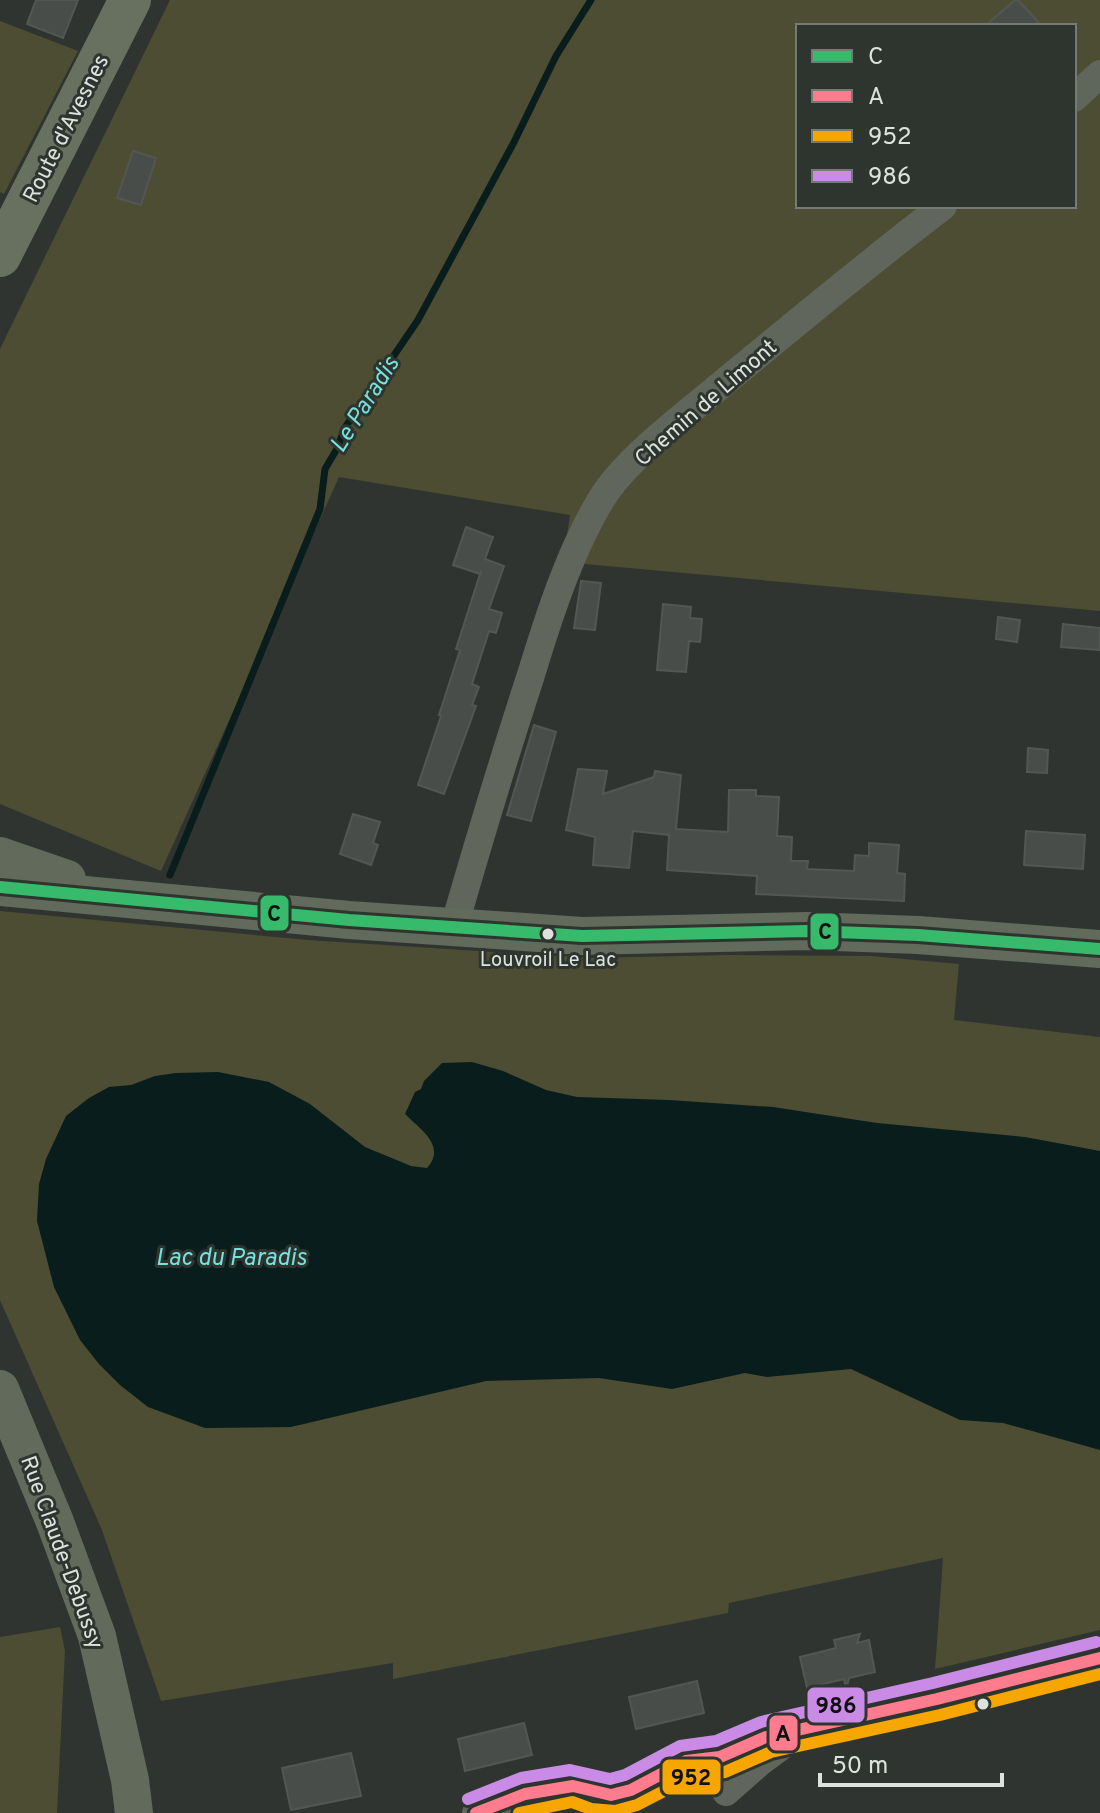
<svg xmlns="http://www.w3.org/2000/svg" width="1100" height="1813" viewBox="0 0 1100 1813" font-family="Overpass,sans-serif">
	<rect width="100%" height="100%" fill="#2f3430"/>
	<path fill="#4c4d33" fill-rule="evenodd" d="M170,0H1100V611L563,562L570,515L339,477L161,871L0,804V349ZM798,26H1074V206H798Z
		M0,21L78,51L4,194L0,192Z
		M0,911L308,940L588,958L728,955L871,956L959,964L954,1020L1100,1037V1630L935,1669L943,1558L729,1603L728,1613L393,1679V1663L161,1701L102,1530L0,1300Z
		M60,1627L65,1651L57,1813H0V1637Z"/>
	<path fill="#091d1c" d="M472,1062L503,1071L546,1090L577,1097L669,1100L773,1107L877,1123L1025,1137L1100,1151V1450L1003,1423L960,1420L851,1369L767,1377L745,1373L672,1389L599,1378L486,1381L291,1427L205,1428L148,1407L120,1385L99,1364L80,1340L54,1287L37,1221L39,1184L46,1159L66,1116L89,1098L109,1087L131,1085L155,1076L176,1073L218,1072L269,1082L310,1104L365,1147L411,1166L427,1168C447,1146 420,1129 405,1114L415,1092L421,1089L424,1081L442,1063Z"/>
	<g fill="none" stroke-linecap="round" stroke-linejoin="round">
		<path stroke="#091d1c" stroke-width="7" d="M170,875L320,509L325,469L338,447L344,429L418,320L513,144L556,56L591,0"/>
	</g>
	<path fill="#494d4a" stroke="#535754" stroke-width="2" d="M36,0H78L63,38L27,24Z
		M1015,0H1018L1042,26H985Z
		M133,151L156,158L141,205L117,198Z
		M466,527L493,537L485,559L504,566L489,609L502,613L496,633L489,631L472,684L479,687L472,705L476,706L444,794L418,785L441,716L439,715L460,650L456,649L481,571L480,574L453,565Z
		M581,581L601,583L595,630L574,628Z
		M663,604L691,607L690,618L702,619L700,642L689,641L686,672L657,670Z
		M998,617L1020,620L1017,642L996,639Z
		M1063,624L1100,628V650L1061,647Z
		M534,725L556,732L531,821L507,815Z
		M1028,748L1048,750L1047,773L1027,772Z
		M578,769L607,771L603,794L654,777L655,771L681,775L676,829L728,832L729,790H756V796L779,797L777,836L792,837L791,861H808L807,869L854,871L855,855L869,856V843L899,845L897,873L905,874L904,901L756,894L757,876L667,870L669,835L633,831L629,868L593,865L595,837L566,830Z
		M353,814L380,822L373,843L378,845L371,865L340,854Z
		M1026,831L1085,835L1083,869L1024,865Z
		M860,1634L857,1643L869,1640L875,1672L849,1678L846,1690L844,1679L807,1688L800,1657L836,1648L834,1640Z
		M697,1681L704,1713L636,1729L629,1697Z
		M524,1723L532,1755L465,1771L458,1739Z
		M351,1753L361,1796L291,1810L282,1768Z"/>
	<g fill="none" stroke-linecap="round" stroke-linejoin="round">
		<path stroke="#61665c" stroke-width="28" d="M1074,98L1100,74
			M454,927C478,844 503,760 530,678C548,619 570,550 602,498C626,459 685,415 721,385C794,325 867,264 943,206
			M726,1792L760,1762L791,1739
			M476,1813L489,1806L525,1794L573,1786L594,1793L611,1795L631,1790L686,1761L720,1757L766,1737L937,1699L1100,1658"/>
		<path stroke="#626a5b" stroke-width="38" d="M0,856L67,879
			M0,887L349,920L582,936L807,931L918,935L1100,949
			M0,1389L55,1522L97,1636L130,1780L134,1813"/>
		<path stroke="#687060" stroke-width="42" d="M0,256L130,0"/>
		<defs>
			<path id="bus-1" d="M0,887L349,920L582,936L807,931L918,935L1100,949"/>
			<path id="bus-2" d="M476,1813L525,1794L573,1786L611,1795L631,1790L686,1761L720,1757L766,1737L937,1699L1100,1658"/>
			<path id="bus-3" d="M519,1813L572,1802L591,1809L615,1811L637,1805L691,1777L725,1772L771,1752L940,1715L1100,1674"/>
			<path id="bus-4" d="M468,1799L521,1778L570,1770L610,1779L625,1775L680,1746L716,1741L761,1722L933,1683L1096,1642"/>
		</defs>
		<use href="#bus-1" stroke="#2e352f" stroke-width="18"/>
		<use href="#bus-2" stroke="#2e352f" stroke-width="18"/>
		<use href="#bus-3" stroke="#2e352f" stroke-width="18"/>
		<use href="#bus-4" stroke="#2e352f" stroke-width="18"/>
		<use href="#bus-1" stroke="#37ba6c" stroke-width="12"/>
		<use href="#bus-2" stroke="#ff7b8e" stroke-width="12"/>
		<use href="#bus-3" stroke="#f7a600" stroke-width="12"/>
		<use href="#bus-4" stroke="#ca8be6" stroke-width="12"/>
	</g>
	<g fill="#dee2de" stroke="#2e352f" stroke-width="3">
		<circle cx="548" cy="934" r="7"/>
		<circle cx="983" cy="1704" r="7"/>
	</g>
	<g text-anchor="middle" stroke-width="6" stroke-linejoin="round" paint-order="stroke">
		<g font-size="20" fill="#dee2de" stroke="#2e352f">
			<text x="548" y="966">Louvroil Le Lac</text>
		</g>
		<g font-size="22" fill="#dee2de" stroke="#2e352f">
			<text transform="translate(65 128) rotate(-63)" y="8">Route d'Avesnes</text>
			<text transform="translate(705 402) rotate(-41)" y="8">Chemin de Limont</text>
			<text transform="translate(63 1552) rotate(70)" y="8">Rue Claude-Debussy</text>
		</g>
		<g font-size="24" font-style="italic" fill="#76e2df" stroke="#2e352f">
			<text transform="translate(364 404) rotate(-58)" y="8">Le Paradis</text>
			<text x="231" y="1265">Lac du Paradis</text>
		</g>
	</g>
	<g stroke="#2e352f" stroke-width="3">
		<rect x="259" y="894" width="31" height="38" rx="8" fill="#37ba6c"/>
		<rect x="809" y="912" width="31" height="39" rx="8" fill="#37ba6c"/>
		<rect x="806" y="1686" width="60" height="38" rx="8" fill="#ca8be6"/>
		<rect x="768" y="1714" width="31" height="38" rx="8" fill="#ff7b8e"/>
		<rect x="661" y="1758" width="61" height="38" rx="8" fill="#f7a600"/>
	</g>
	<g font-size="22" text-anchor="middle" font-weight="bold" fill="#111">
		<text x="274" y="921">C</text>
		<text x="825" y="939">C</text>
		<text x="836" y="1713">986</text>
		<text x="783" y="1741">A</text>
		<text x="691" y="1785">952</text>
	</g>
	<rect x="796" y="24" width="280" height="184" fill="#2e352f" stroke="#747a75" stroke-width="2"/>
	<rect x="812" y="50" width="40" height="12" fill="#37ba6c" stroke="#747a75" stroke-width="2"/>
	<text x="868" y="64" font-size="24" fill="#dee2de">C</text>
	<rect x="812" y="90" width="40" height="12" fill="#ff7b8e" stroke="#747a75" stroke-width="2"/>
	<text x="868" y="104" font-size="24" fill="#dee2de">A</text>
	<rect x="812" y="130" width="40" height="12" fill="#f7a600" stroke="#747a75" stroke-width="2"/>
	<text x="868" y="144" font-size="24" fill="#dee2de">952</text>
	<rect x="812" y="170" width="40" height="12" fill="#ca8be6" stroke="#747a75" stroke-width="2"/>
	<text x="868" y="184" font-size="24" fill="#dee2de">986</text>
	<path d="M820 1773v12h182v-12" fill="none" stroke="#dee2de" stroke-width="4"/>
	<text x="832" y="1773" font-size="24" fill="#dee2de" stroke="#2e352f" stroke-width="6" paint-order="stroke">50 m</text>
</svg>
